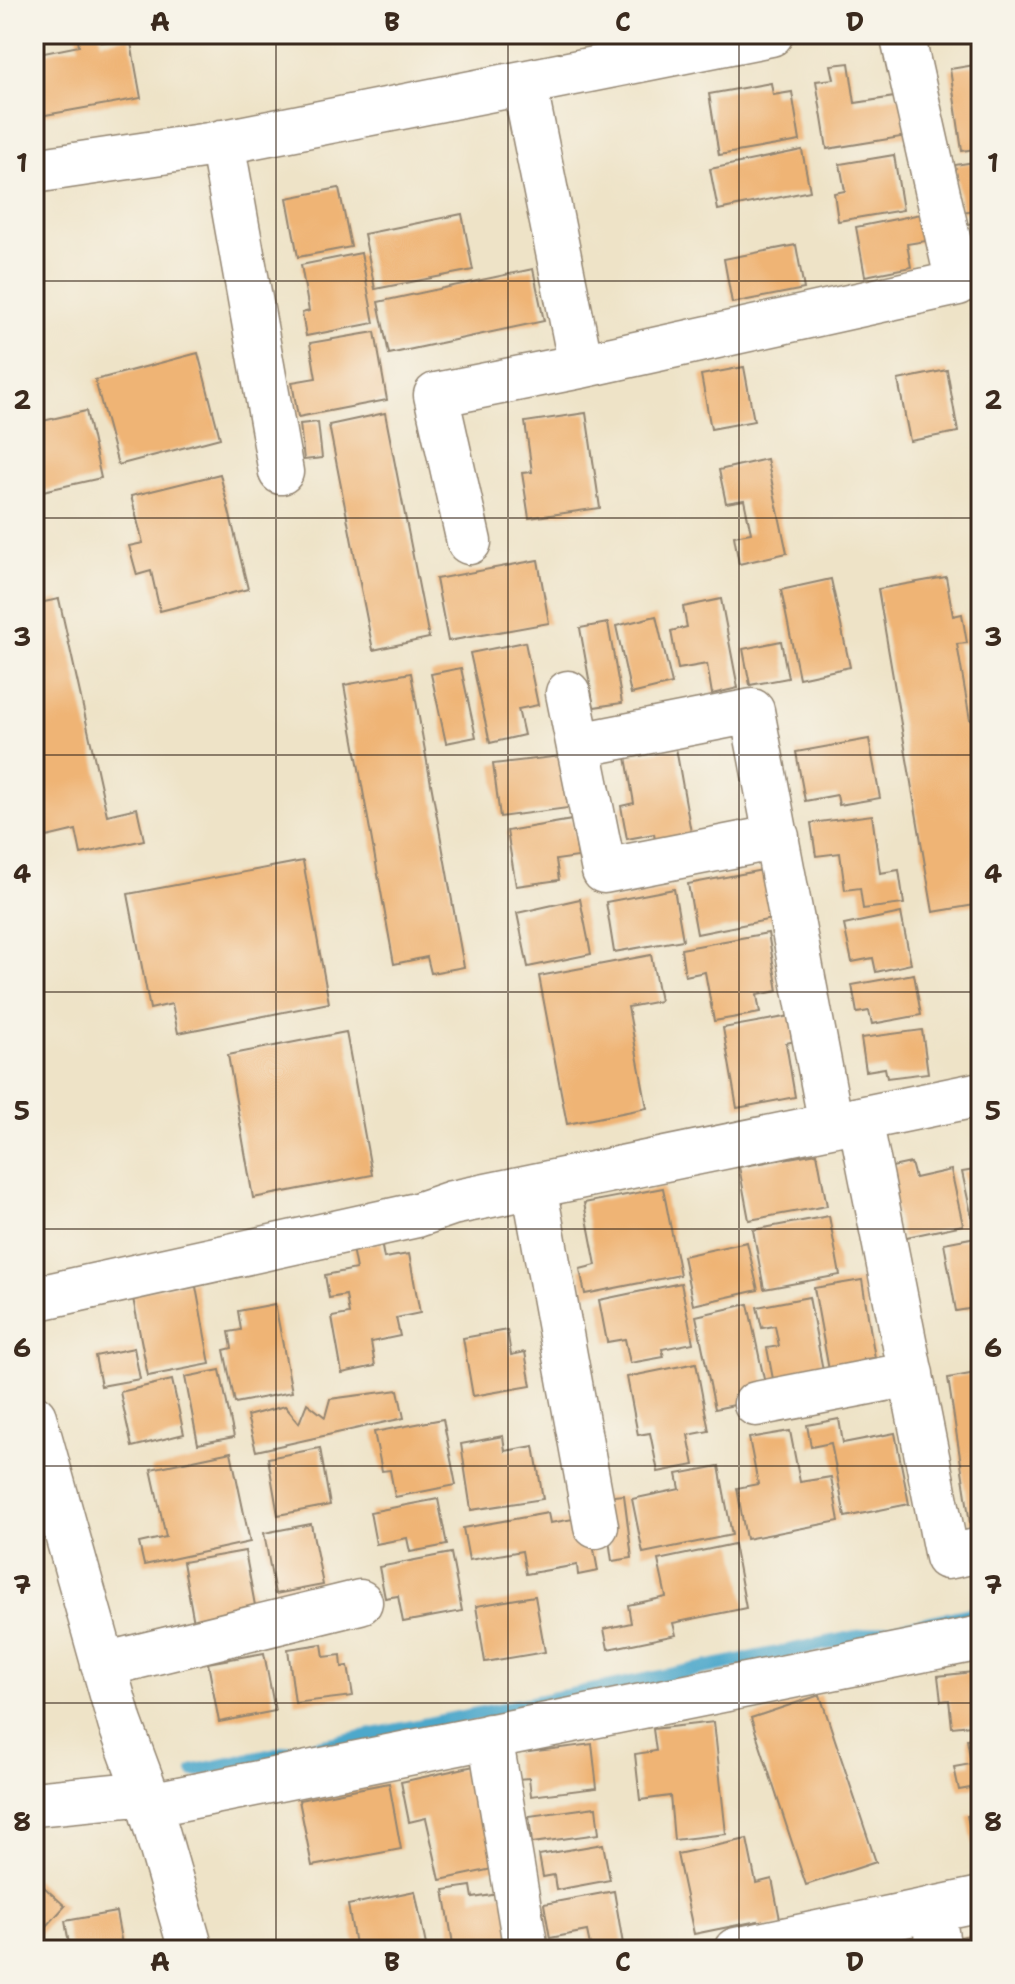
<svg xmlns="http://www.w3.org/2000/svg" width="1015" height="1984" viewBox="0 0 1015 1984" font-family="'Shantell Sans',sans-serif">
	<rect width="100%" height="100%" fill="#f7f3e8"/>
	<filter id="ink" filterUnits="userSpaceOnUse"><feTurbulence type="fractalNoise" baseFrequency=".0125" numOctaves="2"/><feDisplacementMap in="SourceGraphic" scale="16" xChannelSelector="R" yChannelSelector="G"/><feConvolveMatrix kernelMatrix="1 2 1 2 8 2 1 2 1" color-interpolation-filters="sRGB"/></filter>
	<filter id="wash" filterUnits="userSpaceOnUse"><feTurbulence type="fractalNoise" baseFrequency=".006" numOctaves="4" result="noise"/><feDisplacementMap in="SourceGraphic" scale="32" xChannelSelector="R" yChannelSelector="G"/><feGaussianBlur stdDeviation="1.8" result="paint"/><feColorMatrix in="noise" values="0 0 0 0 0 0 0 0 0 0 0 0 0 0 0 0 0 1.4 0 .05"/><feComposite in="paint" operator="in"/></filter>
	<g filter="url(#wash)">
		<rect width="100%" height="100%" fill="#eee3c7"/>
		<g fill="none" stroke-linecap="round" stroke-linejoin="round">
			<path stroke="#4ea8cb" stroke-width="14" d="M195,1771L981,1612"/>
		</g>
		<g id="blocks">
			<path fill="#efb474" d="M77,34H99L101,42L130,37L141,98L34,117V55L79,46Z
				M849,63L855,103L901,96L907,136L827,149L816,81L834,79L831,65Z
				M981,64V148L962,151L950,69Z
				M771,83L773,95L792,92L800,141L719,155L709,94Z
				M802,150L810,191L718,210L710,169Z
				M894,155L903,210L838,221L834,193L845,191L840,164Z
				M981,161V209L962,212L955,165Z
				M339,188L351,247L298,257L287,198Z
				M462,214L473,270L375,289L364,234Z
				M921,214L926,241L907,244L911,267L865,276L856,227Z
				M981,222V276H974L967,224Z
				M796,245L804,289L732,303L724,259Z
				M361,253L374,323L306,336L302,313L309,311L301,265Z
				M533,269L544,321L389,354L378,302Z
				M375,332L387,400L298,417L292,382L316,378L310,343Z
				M198,353L220,438L118,465L95,380Z
				M744,367L754,421L711,429L701,375Z
				M947,370L958,432L910,441L898,380Z
				M86,411L101,478L34,493V423Z
				M385,413L429,638L373,650L329,425Z
				M586,413L600,508L529,518L522,473L532,472L525,422Z
				M318,422L322,458L304,460L300,424Z
				M767,459L787,553L739,564L734,536L751,533L744,500L726,503L719,470Z
				M220,474L248,589L160,611L151,571L137,575L129,546L143,543L131,496Z
				M538,560L549,623L448,641L436,579Z
				M946,577L953,616L962,614L967,643L957,644L970,720L981,718V904L933,912L878,589Z
				M831,579L850,667L799,678L781,590Z
				M59,599L107,815L137,808L144,840L81,854L76,830L34,840V604Z
				M721,599L738,688L712,694L707,664L678,669L671,631L687,627L683,607Z
				M656,616L672,684L631,694L616,626Z
				M608,623L622,703L594,707L580,628Z
				M781,641L788,678L750,685L743,649Z
				M525,642L538,705L518,709L524,735L490,743L470,653Z
				M461,668L476,737L446,743L431,674Z
				M411,673L464,967L431,973L427,957L394,964L344,685Z
				M869,739L880,798L839,805L837,795L805,801L796,752Z
				M676,748L692,838L656,845L654,834L627,839L621,806L634,803L626,757Z
				M561,756L568,808L500,817L493,764Z
				M872,815L880,873L899,870L904,904L863,909L860,888L845,890L840,853L816,856L811,823Z
				M572,820L578,857L556,860L559,880L516,886L507,831Z
				M303,861L329,1003L178,1033L172,1004L150,1009L128,894Z
				M768,869L777,918L697,934L688,884Z
				M674,889L683,940L614,952L606,902Z
				M580,899L591,954L528,967L517,913Z
				M901,913L911,964L876,972L873,958L852,962L844,925Z
				M768,933L778,991L757,995L760,1013L714,1021L705,972L685,976L681,949Z
				M651,955L660,1001L628,1007L647,1108L567,1124L539,976Z
				M914,974L921,1015L872,1024L869,1011L857,1013L852,985Z
				M796,1015L800,1040L786,1043L795,1097L737,1108L723,1028Z
				M922,1030L928,1073L887,1078L885,1068L866,1071L861,1038Z
				M346,1032L372,1175L253,1198L228,1055Z
				M817,1153L827,1206L749,1220L739,1167Z
				M911,1163L915,1178L951,1170L963,1225L902,1238L887,1168Z
				M981,1169V1226L974,1227L962,1172Z
				M663,1188L680,1275L585,1294L580,1269L596,1265L584,1203Z
				M829,1216L840,1275L764,1289L753,1230Z
				M976,1237L981,1258V1307L956,1311L944,1243Z
				M381,1242L384,1258L409,1254L420,1313L396,1318L400,1336L371,1342L375,1366L342,1373L332,1317L349,1314L346,1295L329,1298L325,1275L356,1269L352,1248Z
				M747,1242L758,1290L693,1305L683,1256Z
				M862,1280L875,1358L864,1359L866,1375L831,1381L814,1288Z
				M195,1281L210,1364L148,1376L132,1293Z
				M681,1283L693,1343L662,1349L664,1357L630,1363L625,1339L607,1342L599,1300Z
				M809,1297L826,1386L773,1379L767,1348L779,1346L775,1326L762,1328L757,1307Z
				M275,1304L292,1392L235,1403L224,1350L232,1348L229,1332L241,1330L238,1311Z
				M748,1304L768,1398L715,1409L696,1316Z
				M507,1330L511,1355L525,1352L531,1386L473,1396L463,1338Z
				M134,1348L140,1379L101,1386L95,1356Z
				M696,1363L709,1431L688,1435L694,1465L658,1472L650,1433L638,1435L627,1377Z
				M220,1370L234,1437L198,1444L185,1377Z
				M981,1372V1521L970,1523L948,1378Z
				M172,1380L184,1434L132,1447L120,1392Z
				M398,1390L404,1418L256,1451L247,1416L285,1406L299,1423L307,1403L325,1417L330,1399Z
				M443,1419L456,1485L395,1497L390,1470L382,1471L374,1432Z
				M839,1419L843,1443L895,1433L909,1504L845,1517L831,1443L811,1447L807,1425Z
				M790,1431L800,1482L831,1477L839,1521L746,1539L737,1488L758,1484L749,1438Z
				M503,1436L505,1451L534,1446L543,1499L471,1510L461,1444Z
				M320,1448L330,1505L278,1515L268,1458Z
				M231,1452L250,1542L144,1565L139,1543L166,1537L151,1469Z
				M719,1466L732,1535L643,1553L632,1499L680,1489L677,1474Z
				M624,1495L632,1558L612,1561L603,1497Z
				M438,1499L447,1545L410,1552L407,1538L376,1544L370,1512Z
				M548,1513L550,1523L573,1519L590,1528L598,1571L578,1575L577,1565L526,1574L522,1551L469,1560L463,1528Z
				M311,1524L323,1585L275,1594L264,1533Z
				M734,1544L746,1608L673,1623L676,1635L608,1649L604,1629L631,1623L628,1605L666,1597L658,1560Z
				M245,1551L256,1611L194,1623L183,1562Z
				M451,1553L462,1611L403,1622L398,1596L385,1598L379,1567Z
				M535,1596L545,1652L485,1662L476,1606Z
				M322,1644L324,1657L341,1655L342,1667L348,1666L353,1696L295,1703L288,1649Z
				M264,1653L275,1711L219,1722L208,1663Z
				M981,1671V1724L952,1727L949,1700L941,1701L938,1676Z
				M820,1695L876,1862L806,1885L751,1718Z
				M714,1722L726,1834L674,1840L670,1796L640,1800L635,1754L656,1751L653,1729Z
				M981,1736V1805L980,1806L976,1787L959,1790L954,1767L971,1764L967,1739Z
				M592,1744L597,1788L531,1796L529,1778L517,1779L513,1754Z
				M474,1766L497,1868L440,1880L426,1818L409,1822L401,1782Z
				M389,1783L401,1849L312,1866L299,1800Z
				M596,1807L599,1834L532,1843L529,1816Z
				M981,1813V1876H980L967,1816Z
				M747,1839L756,1883L772,1879L781,1924L760,1929L758,1921L694,1934L677,1854Z
				M603,1844L610,1880L556,1890L554,1875L543,1877L539,1855Z
				M34,1878L65,1906L37,1937L34,1934Z
				M471,1886L473,1898L505,1893L514,1950H454L444,1890Z
				M415,1891L427,1950H356L348,1905Z
				M614,1891L624,1950H591L587,1931L550,1938L544,1904Z
				M116,1912L123,1950H70L65,1921Z
				M981,1933V1950H956L954,1938Z"/>
		</g>
	</g>
	<g filter="url(#ink)">
		<use href="#blocks" fill-opacity="0" stroke="#948672" stroke-width="2"/>
		<g fill="none" stroke-linecap="round" stroke-linejoin="round">
			<defs>
				<path id="minor" d="M524,83L581,366
					M222,142L281,472
					M34,171L209,145L771,34
					M469,542L436,395L581,366L958,283L902,34
					M568,693L604,871L777,837
					M579,745L752,711L831,1125
					M860,1119L947,1557L981,1550
					M534,1186L596,1526
					M34,1299L417,1215L452,1203L981,1094
					M756,1404L911,1374
					M34,1417L120,1723L146,1793L191,1950
					M103,1665L360,1602
					M490,1736L526,1950
					M34,1804L146,1793
					M149,1805L981,1638
					M932,1909L939,1950
					M736,1950L981,1899"/>
			</defs>
			<use href="#minor" stroke="#948672" stroke-width="47"/>
			<use href="#minor" stroke="#fff" stroke-width="44"/>
		</g>
	</g>
	<path fill="none" stroke="#3b2a1e" stroke-width="2" stroke-opacity="0.55" d="M276,34V1950M508,34V1950M739,34V1950M34,281H981M34,518H981M34,755H981M34,992H981M34,1229H981M34,1466H981M34,1703H981"/>
	<rect width="1015" height="1984" fill="none" stroke="#f7f3e8" stroke-width="88"/>
	<rect x="44" y="44" width="927" height="1896" fill="none" stroke="#3b2a1e" stroke-width="3"/>
	<g font-size="26" text-anchor="middle" font-weight="bold" fill="#3b2a1e">
		<text x="160" y="31">A</text>
		<text x="392" y="31">B</text>
		<text x="623" y="31">C</text>
		<text x="855" y="31">D</text>
		<text x="22" y="172">1</text>
		<text x="993" y="172">1</text>
		<text x="22" y="409">2</text>
		<text x="993" y="409">2</text>
		<text x="22" y="646">3</text>
		<text x="993" y="646">3</text>
		<text x="22" y="883">4</text>
		<text x="993" y="883">4</text>
		<text x="22" y="1120">5</text>
		<text x="993" y="1120">5</text>
		<text x="22" y="1357">6</text>
		<text x="993" y="1357">6</text>
		<text x="22" y="1594">7</text>
		<text x="993" y="1594">7</text>
		<text x="22" y="1831">8</text>
		<text x="993" y="1831">8</text>
		<text x="160" y="1971">A</text>
		<text x="392" y="1971">B</text>
		<text x="623" y="1971">C</text>
		<text x="855" y="1971">D</text>
	</g>
</svg>
